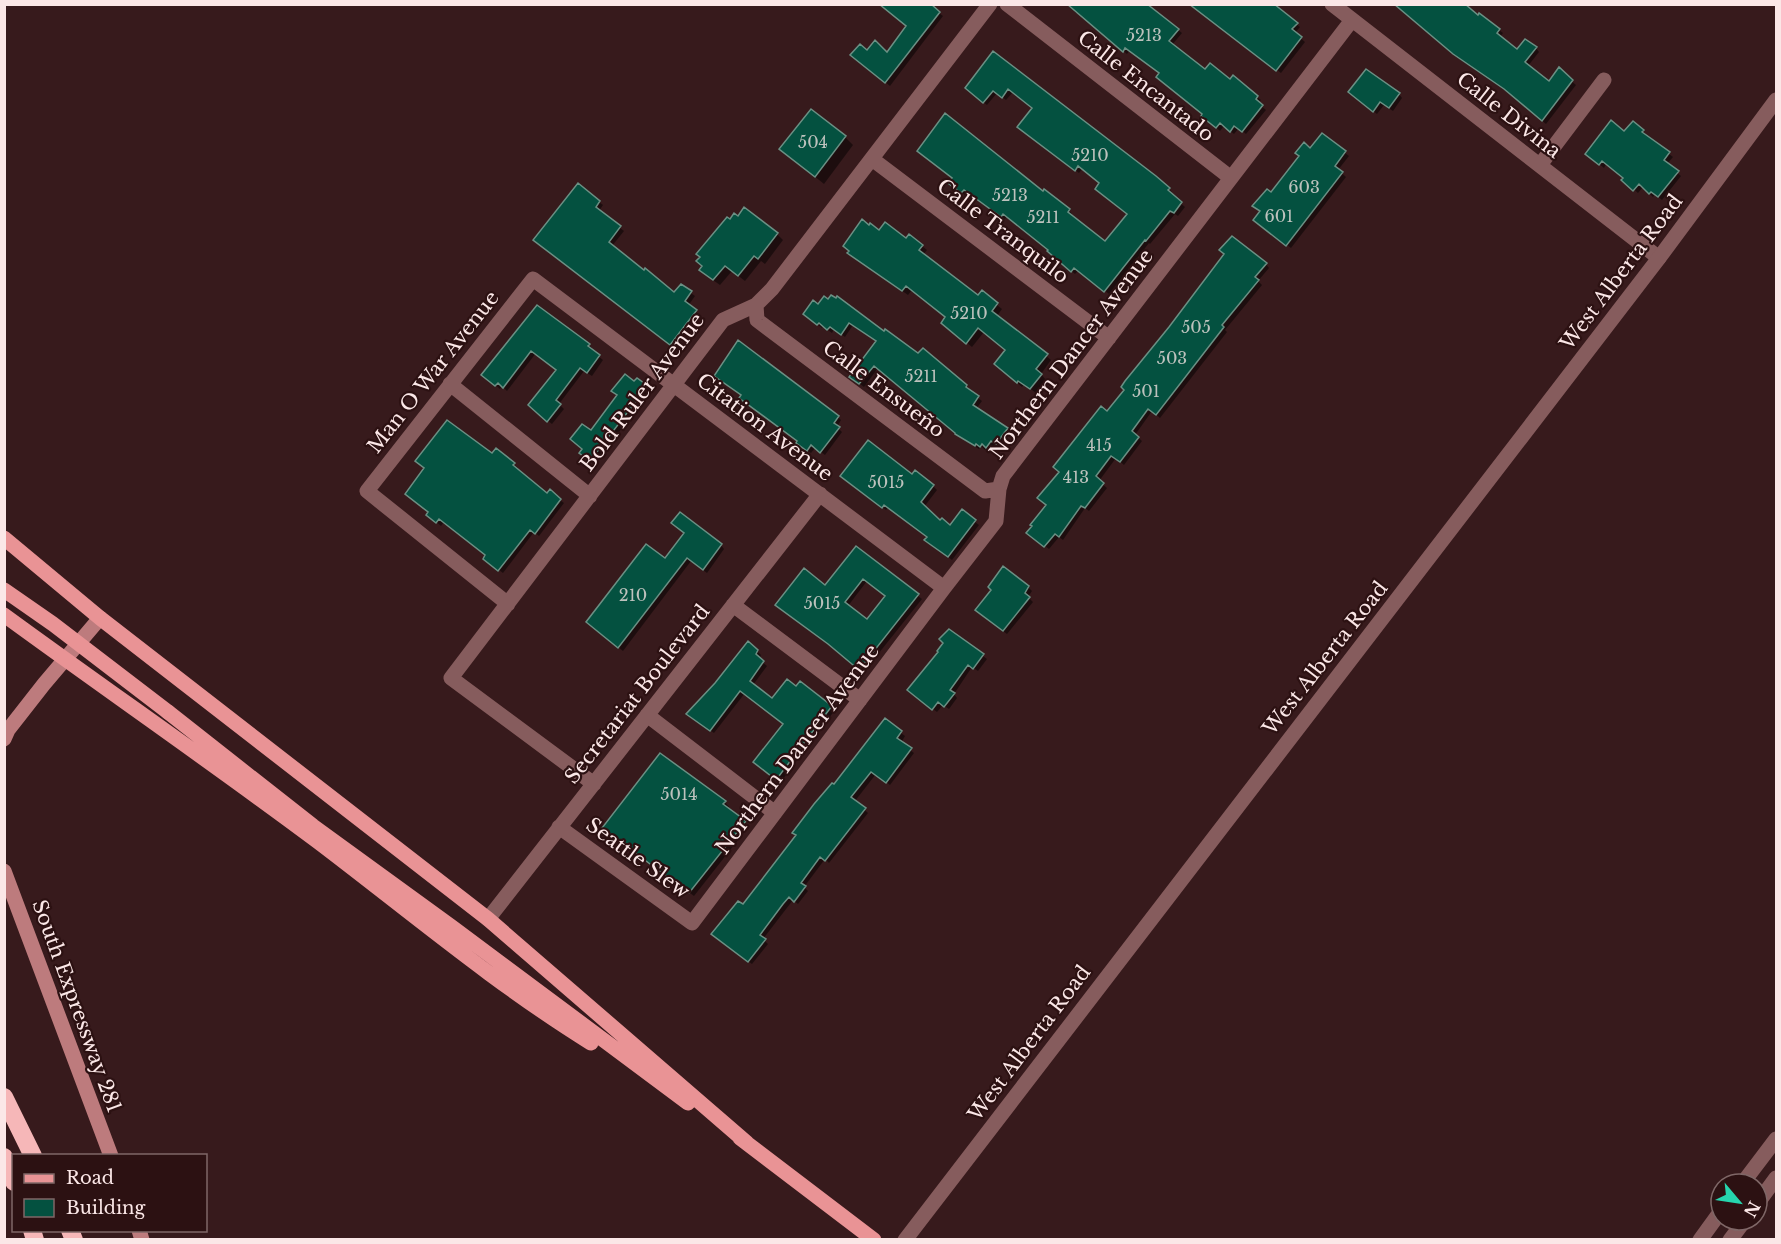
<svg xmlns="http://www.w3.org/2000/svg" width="1781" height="1244" viewBox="0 0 1781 1244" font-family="'Libre Baskerville',serif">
	<rect width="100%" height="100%" fill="#371a1c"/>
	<path fill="#0007" fill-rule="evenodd" d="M1066,4H1145L1182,33L1172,45L1205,71L1231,81L1257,97L1261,100L1258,103L1266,110L1246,134L1239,128L1234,134L1224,126L1220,131L1206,119L1204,115L1161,73L1130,50L1127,54L1077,12L1076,13Z
		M1189,4H1272L1300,27L1295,33L1305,42L1281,73Z
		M1393,4H1462L1499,30L1503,33L1500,37L1517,52L1536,48L1539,52L1528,66L1549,83L1559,70L1576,85L1546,124L1509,93L1458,58Z
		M939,13L943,16L890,86L856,58L867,52L888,54Z
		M993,53L1169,189L1172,192L1170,194L1185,207L1178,216L1175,214L1150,244L1149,243L1109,294L1079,270L1075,274L1052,255L1050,250L1007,216L1005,219L968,193L966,196L949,183L1043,193L1069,210L1072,214L1071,216L1105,243L1128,214L1101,184L1082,169L1079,173L1023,130L1033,108L1013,92L1006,100L997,93L987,105L970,92Z
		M1399,94L1402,98L1393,111L1384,105L1377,114L1354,96Z
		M1643,131L1646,135L1645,136L1673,157L1667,164L1681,176L1662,200L1655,194L1653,197L1643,187L1638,193L1623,180L1624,178L1606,164L1604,168L1591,157L1625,133Z
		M1323,135L1349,156L1338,170L1346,177L1291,248L1259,224L1272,194L1301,157L1311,150Z
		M845,137L853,145L824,184L781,149Z
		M599,202L603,205L599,211L624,231L612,246L675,295L681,286L695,296L688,306L700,315L675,347L539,244Z
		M880,233L922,246L927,250L923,255L979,297L982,292L997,305L1002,309L997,316L1051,360L1041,374L1046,380L1036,393L1024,384L1022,387L1001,369L1007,350L984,332L972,347L948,327L947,318L912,290L908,295L854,257Z
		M777,234L783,240L765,264L761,261L745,281L732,271L720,285L707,276Z
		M1266,264L1269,268L1258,281L1262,285L1225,330L1227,332L1160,418L1152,411L1135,435L1142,441L1124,465L1116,458L1099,481L1107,488L1089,511L1085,508L1063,540L1059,537L1049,549L1032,536L1047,505L1107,414Z
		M813,302L884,333L966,386L970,390L969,391L982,401L976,409L1010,432L1000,447L996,443L991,450L987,447L985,450L981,446L979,449L960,437L878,368L864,387L855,380L877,342L853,325L845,337L834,329L832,333L823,326L822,328L809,318Z
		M537,307L589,345L592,348L591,350L603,360L592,376L584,371L559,404L564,409L552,424L533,409L558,370L536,353L507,391L502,386L500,389L487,378Z
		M637,380L651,391L594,464L584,456L591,432Z
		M838,417L841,420L837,427L842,432L825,455L815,448L811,453L801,446Z
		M492,455L514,464L518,468L516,470L548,495L560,500L564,503L539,536L534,532L503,573L488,562L487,556L444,522L441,526L432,518Z
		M912,476L933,486L937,490L924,507L940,523L950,527L962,512L979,525L952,560L930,543L928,537L889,507L886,510L845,480Z
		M721,545L724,549L707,573L691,561L623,651L592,626L665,560Z
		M856,548L922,599L863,673L834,648L825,587ZM867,581L887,596L868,621L848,606Z
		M1028,587L1032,591L1028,597L1033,602L1007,634L981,614Z
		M949,631L987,659L978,671L972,667L954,694L957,698L949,709L943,705L937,712L913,694L945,643Z
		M757,651L761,655L759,659L767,666L753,685L772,700L796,688L831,707L835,710L780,783L759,766L785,725L745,693L714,733L692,717Z
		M885,721L905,736L901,743L914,753L890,785L876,774L855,801L868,813L829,863L825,859L804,887L808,891L798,904L793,900L763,939L768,944L752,964L717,938L743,906Z
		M725,802L729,807L727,809L749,826L694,896L608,832Z"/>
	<path fill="#045140" stroke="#6b9084" stroke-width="1.5" fill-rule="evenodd" d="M879,4H931L940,12L885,83L850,55L860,44L867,50L875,40L887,52L906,26Z
		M1067,4H1147L1179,29L1169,41L1205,69L1210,63L1230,79L1233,75L1258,96L1256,99L1263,105L1242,132L1234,126L1230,132L1220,123L1216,128L1201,116L1202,114L1156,77L1159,73L1125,48L1123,52Z
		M1189,4H1274L1298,23L1292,29L1302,37L1276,71Z
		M1394,4H1465L1478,15L1479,13L1500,29L1497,33L1517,49L1525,39L1537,47L1525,62L1549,81L1559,67L1573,80L1542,121L1504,89L1453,54Z
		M993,51L1156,176L1170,188L1168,190L1182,202L1174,213L1170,211L1146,241L1145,240L1104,292L1074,268L1071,272L1047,251L1048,250L1003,214L1001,217L964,190L961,193L948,183L952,178L917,151L945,113L1043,191L1044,189L1070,209L1068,212L1105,241L1127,214L1095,189L1099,183L1078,166L1075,171L1017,127L1032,108L1008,89L1002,98L993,91L983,103L965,88Z
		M1366,69L1400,93L1389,108L1380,102L1373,112L1348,92Z
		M811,109L846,136L815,177L779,149Z
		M1611,120L1624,131L1633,121L1644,130L1642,132L1670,152L1664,160L1679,171L1658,197L1651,192L1649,194L1639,184L1633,191L1621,180L1623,178L1602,161L1599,165L1585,154Z
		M1322,133L1346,151L1335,166L1343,172L1286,246L1253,220L1260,211L1252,206L1267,189L1271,192L1299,156L1295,153L1304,142L1310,148Z
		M578,183L600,201L596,207L621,226L609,242L644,270L645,268L674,292L681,284L692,291L685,301L697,310L670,345L533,240Z
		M744,207L778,233L758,259L754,256L738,276L725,266L713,280L699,270L702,266L696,261L700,257L696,254L727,217L730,219L734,213L738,216Z
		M862,219L869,225L870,223L879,230L885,222L906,238L909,234L923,245L919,250L978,295L982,290L998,303L992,311L1048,354L1036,369L1042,374L1030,389L1018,381L1017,383L994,364L1005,350L978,328L966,344L941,323L945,317L906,286L902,291L847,253L849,251L843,246Z
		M1232,236L1267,263L1255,277L1259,280L1222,325L1224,327L1156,415L1148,409L1132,431L1139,437L1120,462L1111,456L1096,476L1104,483L1085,508L1081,506L1059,537L1055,534L1044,547L1026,533L1032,526L1030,525L1046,505L1037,498L1059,472L1053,467L1101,406L1107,411L1124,390L1121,387L1125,381L1169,327L1224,254L1219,250Z
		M831,295L836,298L837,296L884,331L885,329L918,353L923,348L967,385L966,387L979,396L973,405L1008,428L996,444L991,441L986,448L982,444L980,447L976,444L975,446L955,434V433L874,366L859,384L849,377L876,341L849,323L841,335L830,327L827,330L819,323L817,325L803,314L813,300L818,304L824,296L828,299Z
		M537,305L590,344L588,346L600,355L587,373L580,368L556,400L561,404L547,422L528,405L556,370L531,351L503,388L498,383L495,386L481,375Z
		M738,340L839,416L834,423L840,427L820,453L811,445L807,451L796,443L797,441L739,398L741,395L714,376Z
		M625,374L634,381L637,378L648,386L590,461L579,453L582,449L570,439L582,424L591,430L617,395L611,391Z
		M447,420L492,453L496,448L515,463L513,465L547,493L550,489L561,499L535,534L530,530L498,571L483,559L485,555L439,519L436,523L426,515L428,512L405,494L424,468L415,461Z
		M868,440L912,474L915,470L934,485L921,502L940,520L942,518L950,525L962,509L976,520L948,557L924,540L927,537L884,505L882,508L840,476Z
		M680,512L722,544L703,570L687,558L618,648L586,622L646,544L665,558L684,533L671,523Z
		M856,546L919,594L859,670L828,644L775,605L804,568L825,585ZM863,579L885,596L867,619L845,602Z
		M1003,566L1029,586L1025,593L1030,597L1003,631L975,610L991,590L988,587Z
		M949,629L984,654L973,669L968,665L950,690L955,693L944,707L938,702L932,710L907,690L938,652L937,651L943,643L939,639Z
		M748,641L758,650L756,654L764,661L750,681L772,698L787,679L796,686L800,681L832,706L776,780L753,762L783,724L740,691L710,731L686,714L715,683Z
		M885,718L902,731L897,738L912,748L886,783L871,772L851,797L866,808L825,861L820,857L801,883L806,886L794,902L789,897L783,904L760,935L766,939L748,962L711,934L738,901L743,904L796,835L792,833L814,804L832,783L834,784Z
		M660,753L726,801L723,804L746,821L689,893L602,828Z"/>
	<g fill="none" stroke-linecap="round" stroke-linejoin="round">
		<path stroke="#865c5d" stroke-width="15" d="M1007,4L1231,178
			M1332,4L1659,258
			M872,159L1109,338
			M1540,165L1604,80
			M756,305L757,320L985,491L999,489
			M450,384L590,496
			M508,604L367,491L533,279L944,588
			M733,605L860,700
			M647,715L775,813
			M594,784L451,678L723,320L756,305L772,289L990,4
			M559,827L692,923L944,588L996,521L999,489L1003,476L1352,20
			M488,919L820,494
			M1742,1184L1776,1139
			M1757,1204L1776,1178
			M1700,1240L1721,1211
			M1730,1240L1745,1220"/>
		<path stroke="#865c5d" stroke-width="15" d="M905,1240L1659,258L1776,100"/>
		<path stroke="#bd7b7d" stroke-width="15" d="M4,739L8,730L44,684L100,618
			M4,871L111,1156
			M139,1230L142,1240"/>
		<path stroke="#e99395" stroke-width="15" d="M4,538L100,618L488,919L747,1143
			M4,615C108,691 214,764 317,841C407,909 494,983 591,1043
			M168,712L313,826L452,927L688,1103
			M740,1138L874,1240"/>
		<path stroke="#f6b7b8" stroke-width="18" d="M4,1097L33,1156
			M4,1157L14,1182
			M32,1230L35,1240
			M70,1230L74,1240"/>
		<path stroke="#e99395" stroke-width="15" d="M4,590L53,624L168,712"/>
	</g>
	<g text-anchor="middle" stroke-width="4.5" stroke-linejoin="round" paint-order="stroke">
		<g font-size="16" fill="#bdc2bd">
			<text x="1144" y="41">5213</text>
			<text x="813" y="148">504</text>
			<text x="1090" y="161">5210</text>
			<text x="1304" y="193">603</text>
			<text x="1010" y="201">5213</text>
			<text x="1279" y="222">601</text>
			<text x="1043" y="223">5211</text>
			<text x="969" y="319">5210</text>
			<text x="1196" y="333">505</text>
			<text x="1172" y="364">503</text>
			<text x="921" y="382">5211</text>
			<text x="1146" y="397">501</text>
			<text x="1099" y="451">415</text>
			<text x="1076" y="483">413</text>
			<text x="886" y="488">5015</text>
			<text x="633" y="601">210</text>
			<text x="822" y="609">5015</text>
			<text x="679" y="800">5014</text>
		</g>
		<g font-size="20" fill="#fbe7e7" stroke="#2c1112">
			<text transform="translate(1146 86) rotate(38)" y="7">Calle Encantado</text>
			<text transform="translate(1509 115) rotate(38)" y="7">Calle Divina</text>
			<text transform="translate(1003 231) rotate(37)" y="7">Calle Tranquilo</text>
			<text transform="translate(1621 272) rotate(-53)" y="7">West Alberta Road</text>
			<text transform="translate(1071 354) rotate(-53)" y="7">Northern Dancer Avenue</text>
			<text transform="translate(433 372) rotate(-52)" y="7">Man O War Avenue</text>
			<text transform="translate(884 389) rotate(37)" y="7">Calle Ensueño</text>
			<text transform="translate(642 392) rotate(-53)" y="7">Bold Ruler Avenue</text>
			<text transform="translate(765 427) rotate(37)" y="7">Citation Avenue</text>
			<text transform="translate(1325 658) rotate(-52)" y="7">West Alberta Road</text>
			<text transform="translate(637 694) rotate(-52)" y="7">Secretariat Boulevard</text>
			<text transform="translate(797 749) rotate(-53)" y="7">Northern Dancer Avenue</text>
			<text transform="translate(638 858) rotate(36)" y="7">Seattle Slew</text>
			<text transform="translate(77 1006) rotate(70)" y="7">South Expressway 281</text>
			<text transform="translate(1029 1043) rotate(-53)" y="7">West Alberta Road</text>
		</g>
	</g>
	<rect width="1781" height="1244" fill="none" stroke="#fbe7e7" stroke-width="12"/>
	<rect x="12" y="1154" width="195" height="78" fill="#2c1112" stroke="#7f6767" stroke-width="1.5"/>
	<rect x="24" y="1174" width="30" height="9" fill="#e99395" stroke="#7f6767" stroke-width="1.5"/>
	<text x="66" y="1184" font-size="18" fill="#fbe7e7">Road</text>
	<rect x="24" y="1199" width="30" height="18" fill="#045140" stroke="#7f6767" stroke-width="1.5"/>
	<text x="66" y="1214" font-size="18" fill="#fbe7e7">Building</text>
	<g transform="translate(1739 1202) rotate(119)"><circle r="28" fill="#2c1112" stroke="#7f6767" stroke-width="1.5"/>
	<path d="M0-4.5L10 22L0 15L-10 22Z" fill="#26d5ae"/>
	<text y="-9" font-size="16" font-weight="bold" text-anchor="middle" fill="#fbe7e7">N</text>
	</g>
</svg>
